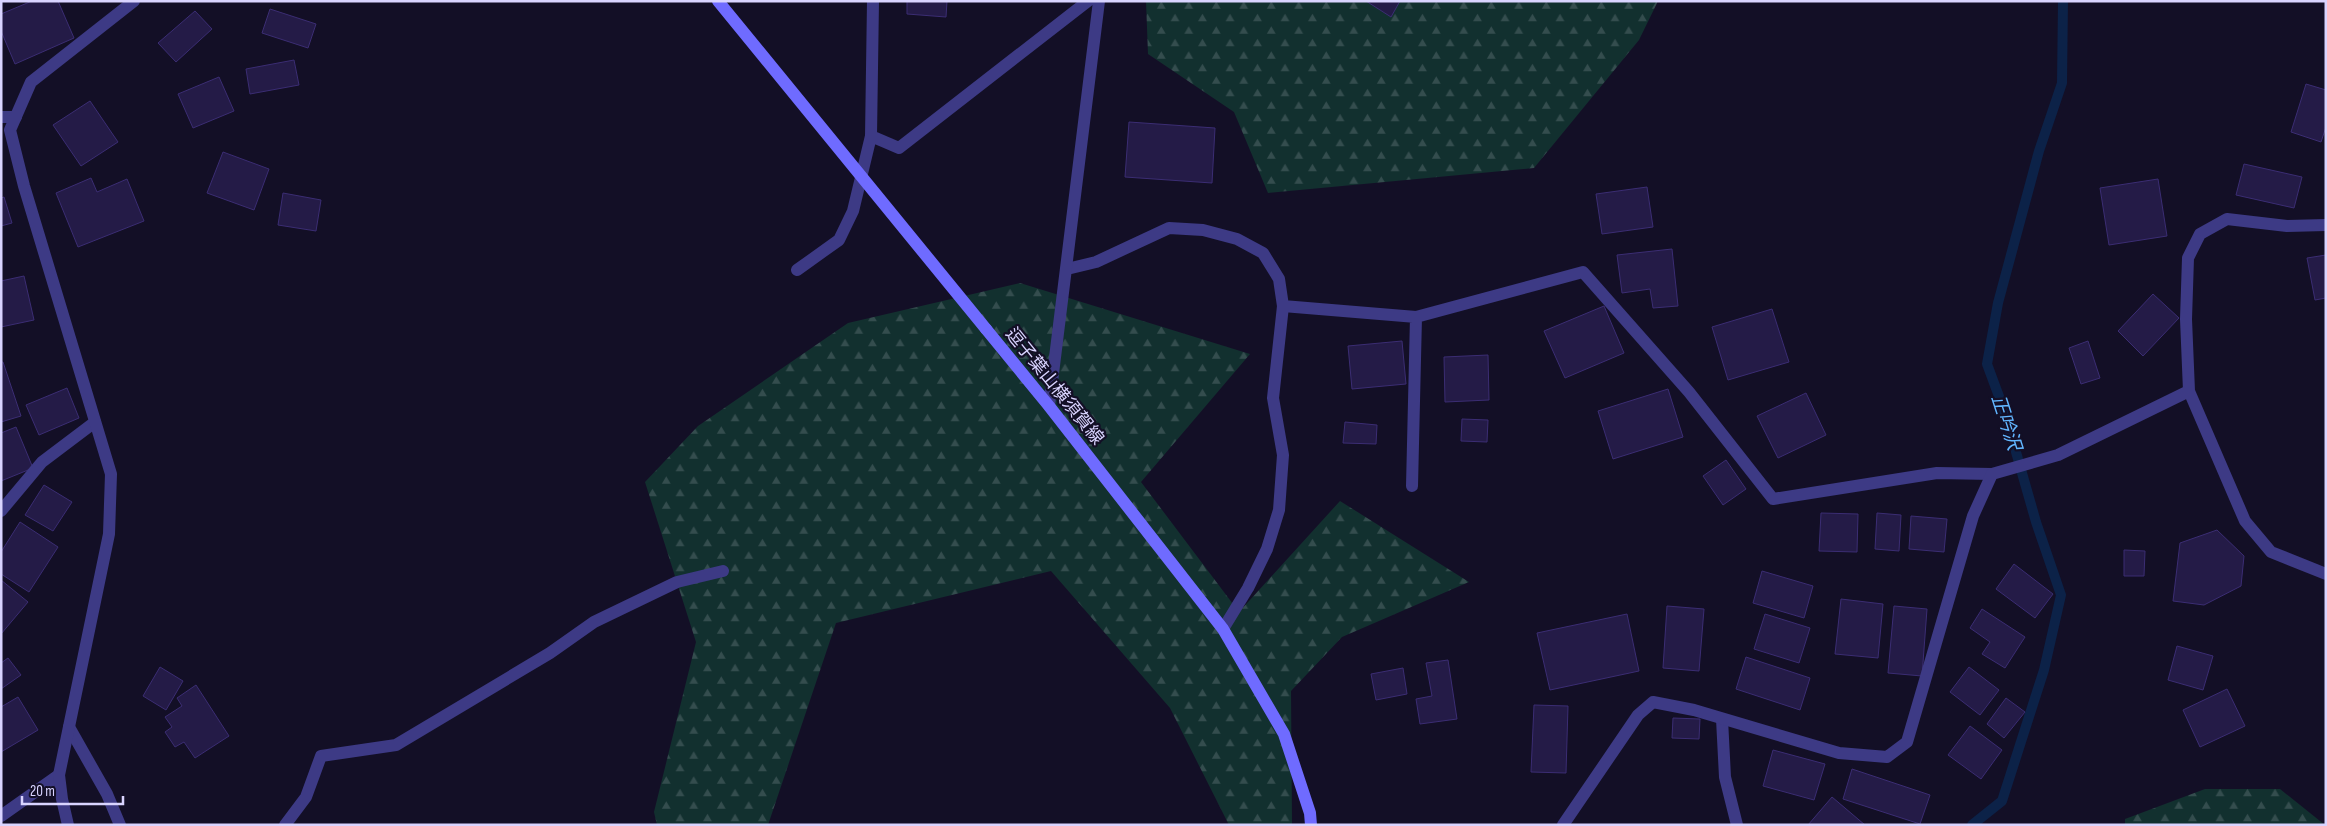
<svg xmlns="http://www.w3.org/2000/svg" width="2327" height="826" viewBox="0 0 2327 826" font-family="'Sofia Sans Condensed','Noto Sans JP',sans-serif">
	<defs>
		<pattern id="forest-firs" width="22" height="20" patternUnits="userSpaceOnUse" patternTransform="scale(1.25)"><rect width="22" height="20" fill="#12302f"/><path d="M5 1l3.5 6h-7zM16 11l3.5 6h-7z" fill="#344d4e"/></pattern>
	</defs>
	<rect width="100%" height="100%" fill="#130f26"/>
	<path fill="url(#forest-firs)" d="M1146,1H1658L1639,40L1534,168L1268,193L1234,112L1148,54Z
		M1020,283L1250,354L1141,482L1239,612L1340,501L1469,582L1342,637L1291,691L1292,825H1229L1170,708L1051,571L836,623L768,825H657L654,812L696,642L645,482L698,426L848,323Z
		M2205,789H2280L2325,825H2125V819Z"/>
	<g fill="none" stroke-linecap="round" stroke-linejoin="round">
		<path stroke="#0c2248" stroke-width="10" d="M1972,825L2002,801L2044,670L2061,595L2036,522L2004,410L1987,364L1998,303L2039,151L2062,83L2063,1"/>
	</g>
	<path fill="#241b47" stroke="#3b2d73" d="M32,1H58L74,38L15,64L1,31V14Z
		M907,1H947L946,17L907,14Z
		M1366,1H1400L1391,17Z
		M270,9L316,24L308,48L262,33Z
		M195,11L212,29L176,62L158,43Z
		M294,60L299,85L250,94L246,69Z
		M219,77L234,111L193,128L178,94Z
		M2306,84L2326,90V127L2321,142L2291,132Z
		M90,101L118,142L81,166L53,125Z
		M1129,122L1215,128L1212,183L1125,177Z
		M223,152L269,169L254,210L207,193Z
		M2244,164L2302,177L2294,208L2236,195Z
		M91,178L97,192L127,179L144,221L78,247L56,193Z
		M2158,179L2167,236L2109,245L2100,188Z
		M1647,187L1653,227L1602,234L1596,194Z
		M283,193L321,200L316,231L278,225Z
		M4,197L12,223L1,226V198Z
		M1672,249L1678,306L1653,308L1650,289L1622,293L1617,255Z
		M2326,255V298L2315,300L2307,258Z
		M24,276L34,320L1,327V281Z
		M2153,294L2179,318L2143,356L2118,331Z
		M1604,306L1624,353L1565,378L1544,331Z
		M1772,309L1789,362L1728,380L1712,327Z
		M1402,341L1406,384L1352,389L1348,346Z
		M2088,341L2100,378L2081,384L2069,348Z
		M1488,355L1489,400L1445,402L1444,357Z
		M1,362H3L21,416L1,422Z
		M67,388L79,418L39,435L26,405Z
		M1668,389L1683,437L1613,459L1598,411Z
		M1806,393L1826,435L1778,458L1757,416Z
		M1462,419L1488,420L1487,442L1461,441Z
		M1345,422L1377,425L1376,444L1343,443Z
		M16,427L33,468L1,481V433Z
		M1726,460L1746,489L1723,505L1703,476Z
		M44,485L72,502L53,531L25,515Z
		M1821,513L1858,514L1857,552L1819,551Z
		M1877,513L1901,515L1899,551L1875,549Z
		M1911,516L1947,519L1944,552L1909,549Z
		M20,522L58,547L29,592L1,574V552Z
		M2217,530L2244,556L2241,586L2204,605L2173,601L2180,543Z
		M2124,550L2145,551L2144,576H2124Z
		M2014,564L2053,594L2035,618L1996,589Z
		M1762,571L1813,586L1804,618L1753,603Z
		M1,580L28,602L1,634Z
		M1841,599L1883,604L1878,658L1835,654Z
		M1667,606L1704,609L1699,671L1663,668Z
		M1894,606L1927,609L1922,676L1888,673Z
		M1982,609L2025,637L2005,668L1982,654L1990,642L1970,628Z
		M1627,614L1639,671L1550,690L1537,633Z
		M1765,614L1810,628L1799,663L1754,649Z
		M2177,646L2213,656L2203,690L2168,680Z
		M1746,657L1810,678L1800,710L1736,689Z
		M8,658L21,675L1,689V663Z
		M1448,660L1457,719L1420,724L1416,699L1432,696L1426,663Z
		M160,667L183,681L166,710L143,696Z
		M1969,667L1999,690L1980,715L1950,692Z
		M1403,668L1407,694L1376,700L1371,674Z
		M196,685L229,736L195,758L184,742L175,747L165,732L172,727L165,717L182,706L177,698Z
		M2227,689L2245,726L2200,747L2183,710Z
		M18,697L38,730L1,752V707Z
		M2006,698L2025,712L2004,738L1987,724Z
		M1534,705L1568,706L1566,773L1531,772Z
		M1673,718L1700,719L1699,739L1672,738Z
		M1970,726L2002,750L1981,779L1948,755Z
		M1773,750L1825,764L1814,800L1763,786Z
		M1852,769L1930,795L1920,824L1843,799Z
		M1832,797L1865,825H1808Z"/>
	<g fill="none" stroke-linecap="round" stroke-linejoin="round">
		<path stroke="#3d3a85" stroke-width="12" d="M1067,269L1096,262L1169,228L1203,230L1237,239L1263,253L1279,279L1283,306L1273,398L1283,455L1279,510L1267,549L1248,588L1223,629
			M1283,306L1416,317L1583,272L1689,392L1773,499L1937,473L1992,474
			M1412,486L1416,317
			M1,511L42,462L95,422
			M1722,719L1725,777L1737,825"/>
		<path stroke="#3d3a85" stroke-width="12" d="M1,117H16
			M871,136L899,148L1088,1
			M2326,225L2287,226L2227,219L2200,234L2188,258L2186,319L2189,391L2245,521L2271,552L2326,574
			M797,270L839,240L853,211L871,136L873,1
			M1049,406L1099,1
			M69,727L107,794L120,825
			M1,816L59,775
			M285,825L306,797L321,756L396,745L550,653L594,622L677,582L723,571
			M1563,825L1638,715L1653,702L1694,710L1839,753L1887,757L1907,742L1973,516L1992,474L2058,455L2189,391"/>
		<path stroke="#3d3a85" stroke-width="12" d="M68,825L62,799L59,775L109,534L111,474L24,186L10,130L31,82L134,1"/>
		<path stroke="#6f6bff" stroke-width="12" d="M986,329L1049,406L1223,629L1284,734L1310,813L1311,825"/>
		<path stroke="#6f6bff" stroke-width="12" d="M718,1L986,329"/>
	</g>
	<g text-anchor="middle" stroke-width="4.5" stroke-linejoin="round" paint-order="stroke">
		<g font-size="18" fill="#d9d4ff" stroke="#130f26">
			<text transform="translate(1055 386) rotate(51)" y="6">逗子葉山横須賀線</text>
		</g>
		<g font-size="19" font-style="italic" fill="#62b6ff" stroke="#130f26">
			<text transform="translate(2007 422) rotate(72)" y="7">正吟沢</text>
		</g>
	</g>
	<rect width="2327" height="826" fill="none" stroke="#d9d4ff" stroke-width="5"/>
	<path d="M22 796v8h101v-8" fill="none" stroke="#d9d4ff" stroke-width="2.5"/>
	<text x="30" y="796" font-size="15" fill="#d9d4ff" stroke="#130f26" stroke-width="4" paint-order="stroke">20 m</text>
</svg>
